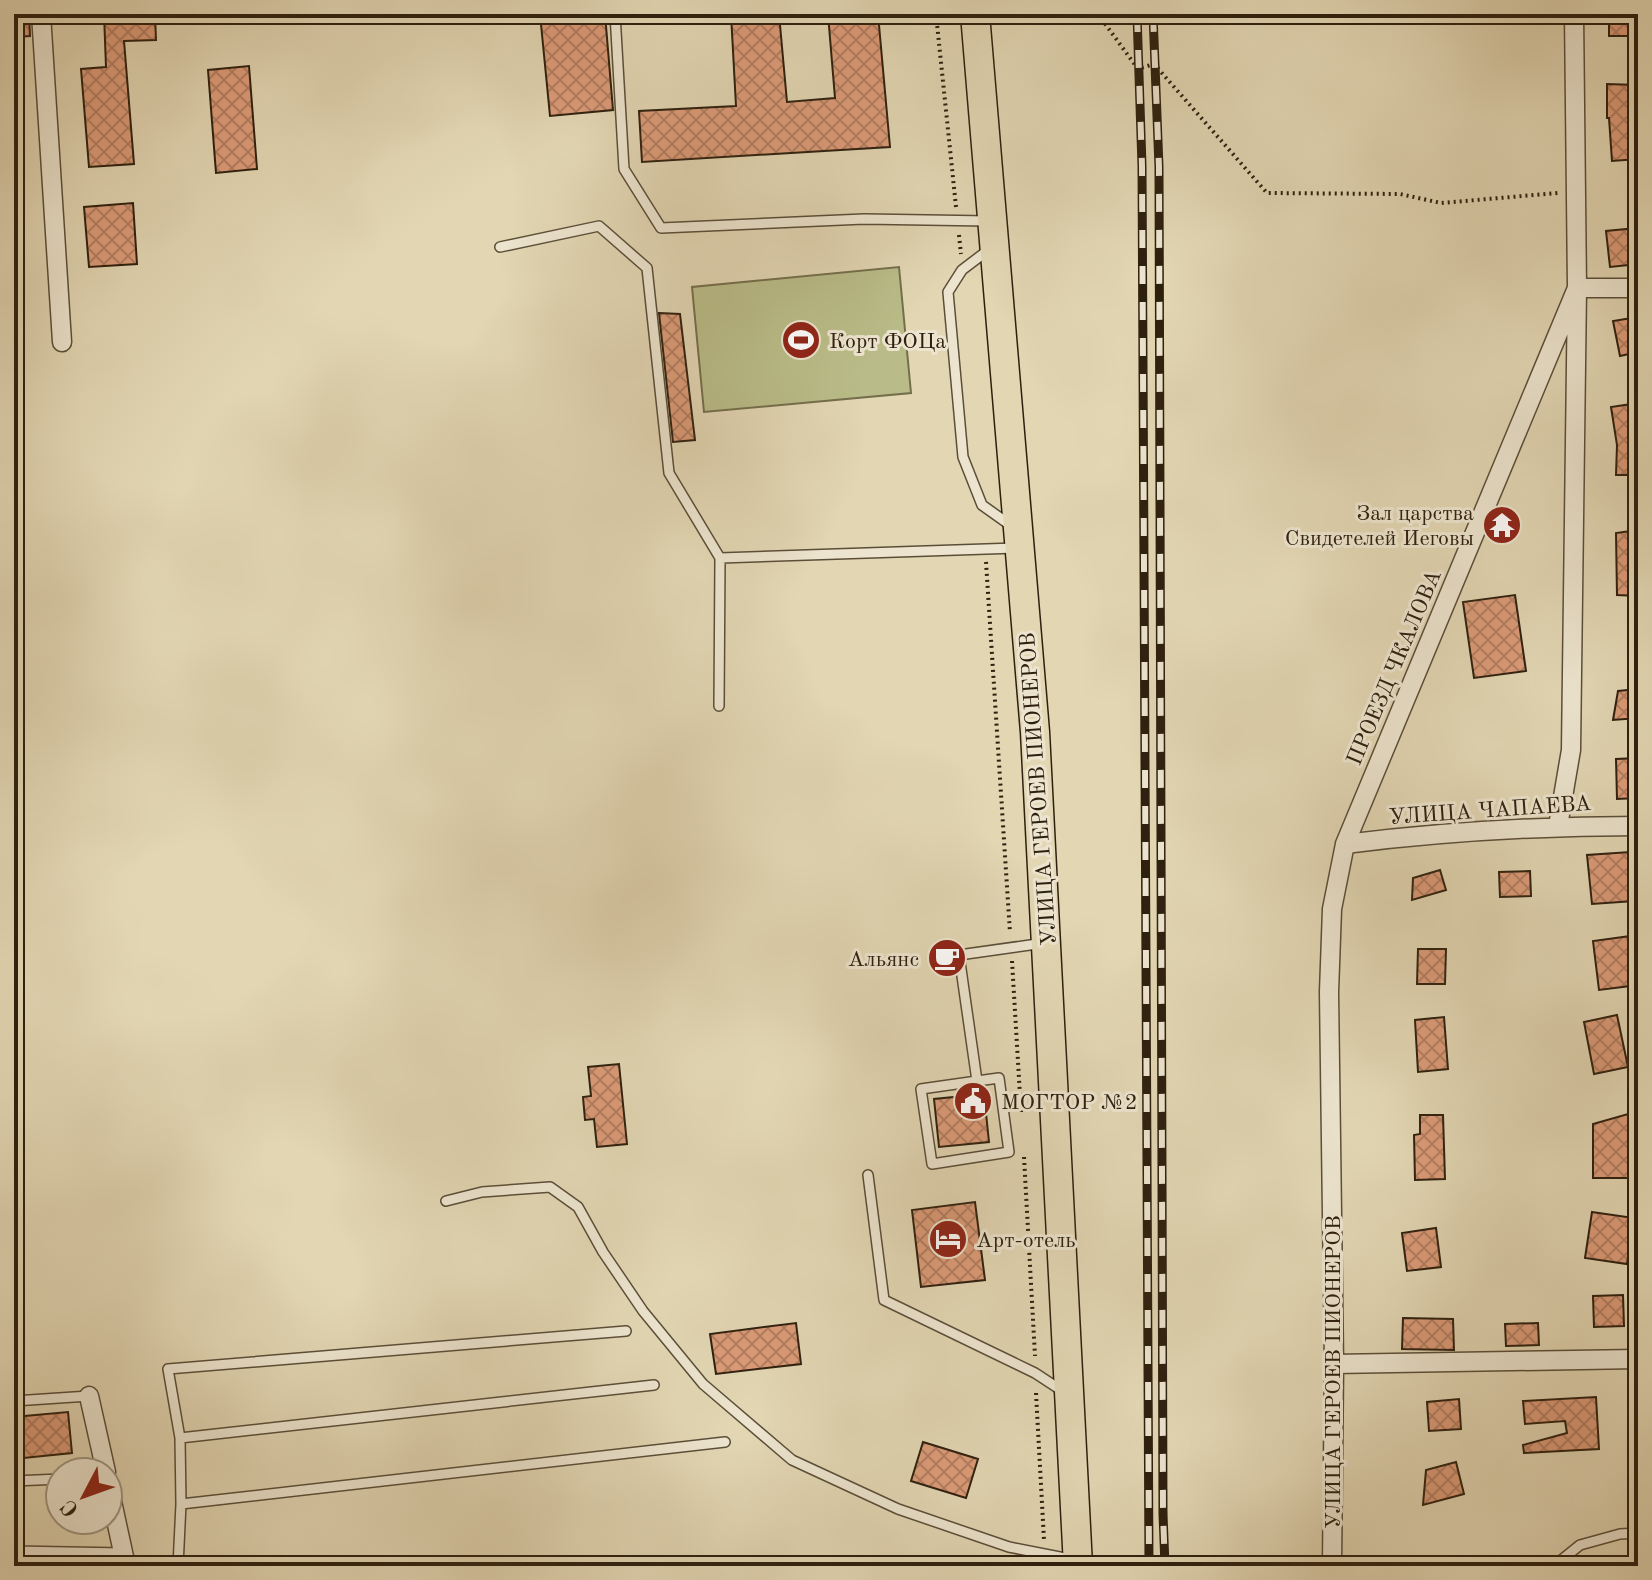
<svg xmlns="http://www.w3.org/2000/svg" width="1652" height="1580" viewBox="0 0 1652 1580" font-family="'Old Standard TT',serif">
	<defs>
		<pattern id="building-cross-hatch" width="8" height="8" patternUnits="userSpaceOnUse" patternTransform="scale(2)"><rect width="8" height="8" fill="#dc9b78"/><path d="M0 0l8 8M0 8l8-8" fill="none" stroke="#b37e61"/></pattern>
	</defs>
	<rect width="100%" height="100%" fill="#e2d6b3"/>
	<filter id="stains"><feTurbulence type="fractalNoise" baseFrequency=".0025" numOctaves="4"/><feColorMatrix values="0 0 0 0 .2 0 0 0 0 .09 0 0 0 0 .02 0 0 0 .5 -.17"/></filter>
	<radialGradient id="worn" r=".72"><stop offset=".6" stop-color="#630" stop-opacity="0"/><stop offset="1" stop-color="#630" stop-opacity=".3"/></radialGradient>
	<path fill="#b9bc88" stroke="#746e4c" stroke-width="2" d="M899,267L911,393L704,412L692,287Z"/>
	<path fill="url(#building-cross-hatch)" stroke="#2e200f" stroke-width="2" d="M14,14H29L30,36L14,37Z
		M104,14H155L156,40L124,41L134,164L89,167L81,69L106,67Z
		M540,14H605L613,110L550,116Z
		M731,14H779L787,102L835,98L828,14H878L890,147L642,162L639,111L736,106Z
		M1609,14H1637V36H1609Z
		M249,66L257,169L216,173L208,70Z
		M1607,84L1637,85L1638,159L1612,161L1609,118H1607Z
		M133,203L137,264L89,267L84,207Z
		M1636,228L1638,264L1610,267L1606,231Z
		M659,313L680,314L695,440L673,442Z
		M1638,317V352L1620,356L1613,321Z
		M1638,403V475H1616L1617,445L1611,407Z
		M1638,530V596L1617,595L1616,533Z
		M1515,595L1526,671L1474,678L1463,602Z
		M1638,689V718L1613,720L1618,691Z
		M1638,758V798L1617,799L1616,759Z
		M1630,852L1634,901L1592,904L1587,855Z
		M1440,870L1446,890L1412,900L1413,878Z
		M1530,871L1531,896L1500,897L1499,872Z
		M1638,935V985L1599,990L1593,941Z
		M1418,949H1446L1445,984H1417Z
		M1617,1015L1628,1067L1594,1074L1584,1022Z
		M1444,1017L1448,1069L1418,1072L1415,1020Z
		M619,1064L627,1144L597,1147L594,1119L585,1120L583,1097L591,1096L588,1067Z
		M984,1094L989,1142L939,1147L934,1099Z
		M1628,1114V1178H1593V1124Z
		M1420,1115H1443L1445,1179L1415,1180L1414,1135L1420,1134Z
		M975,1202L985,1280L921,1287L912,1210Z
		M1592,1212L1634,1218L1627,1264L1585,1258Z
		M1436,1228L1441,1267L1407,1271L1402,1233Z
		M1623,1295L1624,1326L1594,1327L1593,1296Z
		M1403,1318L1453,1319L1454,1350L1402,1349Z
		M796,1323L801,1364L716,1374L710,1334Z
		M1538,1323L1539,1345L1506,1346L1505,1324Z
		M1596,1397L1599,1449L1524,1453L1523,1445L1567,1433L1565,1421L1525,1424L1523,1401Z
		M1459,1399L1461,1429L1429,1431L1427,1402Z
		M68,1412L72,1453L14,1459V1417Z
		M923,1442L978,1459L966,1498L911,1481Z
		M1456,1462L1464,1494L1423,1505L1426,1470Z"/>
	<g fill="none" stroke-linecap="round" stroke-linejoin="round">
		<defs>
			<path id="lane" d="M615,14L624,169L661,228L864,219L989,221
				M500,247L599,226L647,268L669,473L720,558L1016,548
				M991,248L962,270L948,292L963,457L982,505L1013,527
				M719,706L720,558
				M977,1081L921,1089L932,1164L1009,1152L999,1078L977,1081L959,955L1044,943
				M868,1175L884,1300L1035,1373L1064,1392
				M446,1201L482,1192L550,1187L578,1207L603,1252L643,1311L703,1384L792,1460L898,1509L1009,1547L1075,1560
				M14,1401L89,1396
				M180,1438L168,1369L626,1331
				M14,1481L60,1479
				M181,1504L725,1442
				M14,1551L123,1553
				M178,1566L181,1504L180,1438L654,1385
				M1554,1566L1580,1545L1620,1534L1638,1533"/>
			<path id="street" d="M41,14L62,342
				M1558,826L1571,750L1577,288H1638
				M1345,844C1442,832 1540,826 1638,826
				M1334,1364L1638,1359
				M89,1396L106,1472
				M108,1483L126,1566
				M1332,1566L1334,1364L1329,992L1332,909L1345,844L1577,288L1574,14"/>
			<path id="primary" d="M975,14L1035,732L1078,1566"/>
		</defs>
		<use href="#lane" stroke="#5b4e38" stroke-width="12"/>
		<use href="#street" stroke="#5b4e38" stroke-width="21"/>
		<use href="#primary" stroke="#2e200f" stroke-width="31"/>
		<path stroke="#2e200f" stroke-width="4" stroke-dasharray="2 4" stroke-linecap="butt" d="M936,14L956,207
			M1098,14L1138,69L1154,64L1267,193L1400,194L1441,203L1558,193
			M959,235L961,254
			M986,562L1010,933
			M1012,961L1021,1112
			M1024,1157L1035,1356
			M1036,1393L1044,1540"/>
		<use href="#lane" stroke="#ece4ce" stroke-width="9"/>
		<use href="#street" stroke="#ece4ce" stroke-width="18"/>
		<use href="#primary" stroke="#e2d6b3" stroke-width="28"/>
		<defs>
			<path id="rail" d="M1137,14L1142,166L1149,1566
				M1153,14L1159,167L1163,1514L1165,1566"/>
		</defs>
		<use href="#rail" stroke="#2e200f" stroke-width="9"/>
		<use href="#rail" stroke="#ece4ce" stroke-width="6" stroke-dasharray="18" stroke-linecap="butt"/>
	</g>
	<defs>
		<symbol id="stadium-disc" viewBox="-11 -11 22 22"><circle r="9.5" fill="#8f2418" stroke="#ece4ce"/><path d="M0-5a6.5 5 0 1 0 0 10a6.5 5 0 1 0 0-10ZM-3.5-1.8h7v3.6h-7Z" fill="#fff"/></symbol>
		<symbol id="temple-disc" viewBox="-11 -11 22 22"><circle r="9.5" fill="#8f2418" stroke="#ece4ce"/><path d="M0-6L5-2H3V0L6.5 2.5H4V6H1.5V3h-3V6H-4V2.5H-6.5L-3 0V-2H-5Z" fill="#fff"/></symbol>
		<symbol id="cafe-disc" viewBox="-11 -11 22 22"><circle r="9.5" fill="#8f2418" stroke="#ece4ce"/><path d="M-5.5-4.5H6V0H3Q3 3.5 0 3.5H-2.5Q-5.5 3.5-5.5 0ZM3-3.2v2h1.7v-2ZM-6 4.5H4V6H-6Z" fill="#fff"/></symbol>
		<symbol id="civic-disc" viewBox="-11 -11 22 22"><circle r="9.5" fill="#8f2418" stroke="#ece4ce"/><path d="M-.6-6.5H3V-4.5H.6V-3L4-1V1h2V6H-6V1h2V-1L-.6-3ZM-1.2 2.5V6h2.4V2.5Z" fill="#fff"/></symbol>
		<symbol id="hotel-disc" viewBox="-11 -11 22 22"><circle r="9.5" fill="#8f2418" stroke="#ece4ce"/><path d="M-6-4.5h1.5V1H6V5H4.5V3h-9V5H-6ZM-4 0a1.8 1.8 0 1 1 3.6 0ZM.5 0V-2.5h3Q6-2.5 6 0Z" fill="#fff"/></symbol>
	</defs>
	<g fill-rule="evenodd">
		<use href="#stadium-disc" x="779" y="318" width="44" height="44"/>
		<use href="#temple-disc" x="1480" y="503" width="44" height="44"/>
		<use href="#cafe-disc" x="925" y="936" width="44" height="44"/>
		<use href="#civic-disc" x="951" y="1079" width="44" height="44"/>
		<use href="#hotel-disc" x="926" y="1217" width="44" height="44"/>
	</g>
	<g text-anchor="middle" stroke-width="6" stroke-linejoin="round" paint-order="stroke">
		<g font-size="22" fill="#2e200f" stroke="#ece4ce" text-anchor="start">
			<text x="829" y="348">Корт ФОЦа</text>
			<text x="1474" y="520" text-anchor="end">Зал царства<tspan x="1474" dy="25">Свидетелей Иеговы</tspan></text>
			<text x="919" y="966" text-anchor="end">Альянс</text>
			<text x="1001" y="1109">МОГТОР №2</text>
			<text x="976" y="1247">Арт-отель</text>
		</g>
		<g font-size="22" fill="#2e200f" stroke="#ece4ce">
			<text transform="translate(1393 667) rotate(-67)" y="8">ПРОЕЗД ЧКАЛОВА</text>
			<text transform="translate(1037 789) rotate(-94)" y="8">УЛИЦА ГЕРОЕВ ПИОНЕРОВ</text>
			<text transform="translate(1490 809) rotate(-4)" y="8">УЛИЦА ЧАПАЕВА</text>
			<text transform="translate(1332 1372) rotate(-90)" y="8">УЛИЦА ГЕРОЕВ ПИОНЕРОВ</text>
		</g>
	</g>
	<rect width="1652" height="1580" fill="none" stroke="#e2d6b3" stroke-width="48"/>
	<rect x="16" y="16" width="1620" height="1548" fill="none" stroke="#2e200f" stroke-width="4"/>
	<rect x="24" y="24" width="1604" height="1532" fill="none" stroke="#2e200f" stroke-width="2"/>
	<g transform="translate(84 1496) rotate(229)"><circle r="38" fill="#ece4ce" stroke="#a09682" stroke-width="2"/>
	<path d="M0-6L14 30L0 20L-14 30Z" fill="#8f2418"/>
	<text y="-12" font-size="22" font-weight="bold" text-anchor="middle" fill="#2e200f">С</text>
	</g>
	<rect width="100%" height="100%" filter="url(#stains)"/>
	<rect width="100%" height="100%" fill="url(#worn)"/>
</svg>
